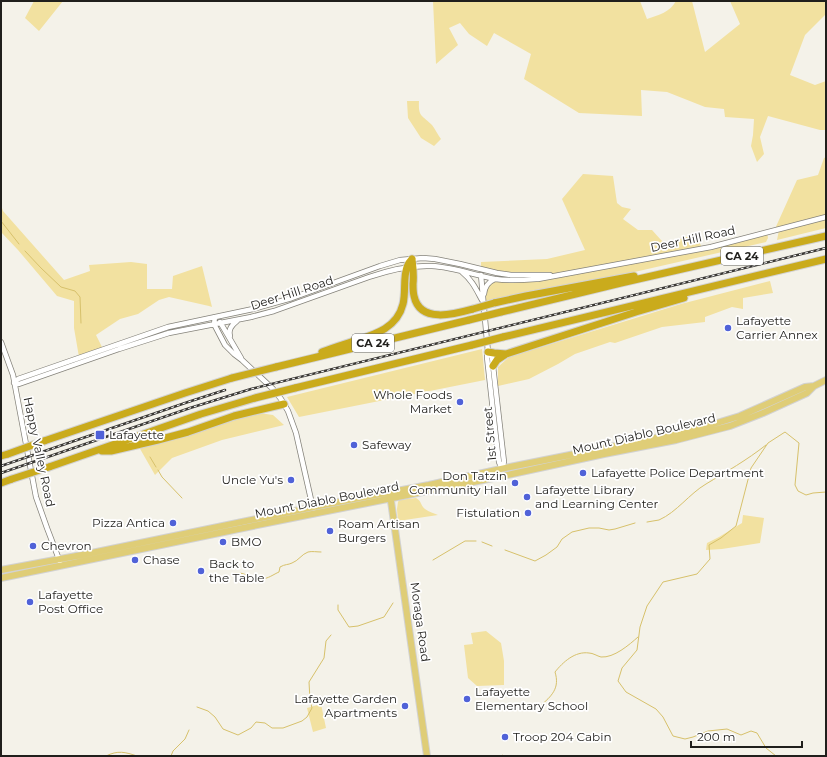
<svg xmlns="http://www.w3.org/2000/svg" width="827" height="757" viewBox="0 0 827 757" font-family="Montserrat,sans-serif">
	<rect width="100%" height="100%" fill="#f4f2e9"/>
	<path fill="#f2e1a0" d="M34,1H63L39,31L25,18Z
		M433,1H640L647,19C659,15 670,12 676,1H692L705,52L740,24L730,1L799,2V1H826V14L805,35L790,75L815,85L826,81V130H820L768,116L760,137L764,154L757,162L751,146L753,135L754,119L725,117L724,109L705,107L667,92L641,90L642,116L579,113L524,79L531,54L494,33L487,46L469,34L460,23L449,28L458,45L436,64Z
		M407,101H419C418,118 423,115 432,125C435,129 438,135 441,139L434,146L421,138L408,118Z
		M826,157V228L777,240L779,230L774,231L797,180L818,175L824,158Z
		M583,174L613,176L617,203L622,207L631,209L623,219L638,230H652L661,240L665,243H671L685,237H697L702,248L767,232L768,238L766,242L617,276L483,303V299L490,281H512L559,275H511L481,269V262L547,259L585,250L562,199Z
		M1,205L3,211L64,280L90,271L89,265L131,262L147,264V289H172L173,276L202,266L212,307L209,306L169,297L159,300L138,314L120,319L96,335L103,349L79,357L74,328V301L57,296L18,250L1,232Z
		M770,281L773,293L743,298V309L732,307L705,317V322L662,327L615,343L610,342L575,354L558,364L529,379L498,386V367L509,357L681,304Z
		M482,349L485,380L299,417L287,397Z
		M259,413L273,415L284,425L222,440L172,458L155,475L139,447L231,420Z
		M416,498C422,501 420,505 425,509C429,512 434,513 438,515L398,521L397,509L398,502L399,500Z
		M743,515L764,518L760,543L722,549L706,550L707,543L719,537L742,523Z
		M486,631L501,643L504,661V685L477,686L468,678L464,645L473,644L471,633Z
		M321,704L326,728L313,732L307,708Z"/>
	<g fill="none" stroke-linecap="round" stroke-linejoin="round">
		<path stroke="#d7c16b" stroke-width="1" d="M1,221L19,244
			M25,251L41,268L61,287L75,291L80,297L81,323
			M150,457L156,467
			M158,470L162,477L182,498
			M647,522C651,521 655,521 659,520C677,512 689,494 706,484C726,472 747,460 766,445
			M482,542L492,546
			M505,550L535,561L546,555L557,547L562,539L572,532L589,528H599L609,530L615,529L635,523
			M433,560L465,541H476
			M233,573C244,571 251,579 261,579C268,579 274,574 279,572L280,567C285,564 288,565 292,563C298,561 302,554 308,552C312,551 317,552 321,552
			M338,605V610L349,627L358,626L384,617L393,603
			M540,706C552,696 560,688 555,672C563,662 575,651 589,653C593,653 597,656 601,657C614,658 629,645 638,637
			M197,707L208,711L215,717L223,729L238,735L251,728L256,722L265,723L272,728H283L302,721L307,717L312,708L310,700L309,682L324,658L326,641L331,635
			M106,756C118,750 125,752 137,756
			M171,756L173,751L185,739L189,730
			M501,756L502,755
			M776,756L766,748L757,733L751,731L741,735L727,729L708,731L693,737L685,739L673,736L663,717L656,709L626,692L618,681L622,668L637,650L640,627L647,606L663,582L697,574L710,559L709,545L721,538L736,526L751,468L768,443L785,432L799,443L795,485L798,491L806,495L813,493L826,492"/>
		<defs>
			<path id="minor" d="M462,272C472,280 476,289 482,300
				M481,275L488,352L487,357L496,438L499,462L502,469
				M484,294C485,286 488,282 495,279
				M215,317L214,324L225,345L234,354L242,360L273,389L281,399L288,411L296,433L312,504L314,508
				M220,322L241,358
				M230,336C228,329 232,325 237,321
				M1,342L13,375L36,497L47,528L60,562
				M488,352L492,357L493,366L504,462L502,468
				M14,383L19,384L119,349L169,333L251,317L274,311L369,277C389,270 410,265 432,266C453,267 474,275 495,279C510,281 523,280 538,279L711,247L826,217
				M14,383L18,379L168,327L253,309L292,298L380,266L400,260L423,258L435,259L460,264L497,273L511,275H550"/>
			<path id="major" d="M390,494L427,756
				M1,570L82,555L343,501L429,485L510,467L675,434L707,426L740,416L805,387L814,386
				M1,578L282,520L503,476L604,454L676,440L730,426L763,413L807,393L814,386L826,380"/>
			<path id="highway" d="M412,259C413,267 414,275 413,284C413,288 413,292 414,296C420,324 455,314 473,309
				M494,303L526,296L634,276
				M501,312L621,283L826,236
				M503,337L826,259
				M322,352C332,348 342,345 351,342C373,335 397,329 403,304C406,292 403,278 407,267C408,264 410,261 412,259
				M488,352L494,353L506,354
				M493,366L497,360L506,354L636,312L684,298
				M276,367L469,320
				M295,388L472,345
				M44,441L185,393L232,378
				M102,451H111L158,440L188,432L234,416L284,404
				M1,456L8,454
				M49,467L201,414L255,398
				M1,483L12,479"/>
		</defs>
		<use href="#minor" stroke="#85837b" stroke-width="6"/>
		<use href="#major" stroke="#d2d2d2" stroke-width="8"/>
		<use href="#highway" stroke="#d2d2d2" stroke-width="9"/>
		<use href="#minor" stroke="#fff" stroke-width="4.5"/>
		<use href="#major" stroke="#dfcd77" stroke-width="6"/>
		<use href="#highway" stroke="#caab1c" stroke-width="7"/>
		<defs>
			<path id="rail" d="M1,466L188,402L225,390
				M1,473L190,408L251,389L826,248"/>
		</defs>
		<use href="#rail" stroke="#3a3835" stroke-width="2.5"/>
		<use href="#rail" stroke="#fff" stroke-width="1" stroke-dasharray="3" stroke-linecap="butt"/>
		<defs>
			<path id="highway-bridge" d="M473,309L494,303
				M469,320L501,312
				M472,345L503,337
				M232,378L276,367
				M255,398L295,388
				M8,454L44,441
				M12,479L49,467"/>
		</defs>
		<use href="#highway-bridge" stroke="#d2d2d2" stroke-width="9" stroke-linecap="butt"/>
		<use href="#highway-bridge" stroke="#caab1c" stroke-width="7"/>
	</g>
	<g fill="#5062d8" stroke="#fff" stroke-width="1.5">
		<circle cx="728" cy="328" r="4"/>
		<circle cx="460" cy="402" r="4"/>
		<rect x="95" y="430" width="10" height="10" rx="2"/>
		<circle cx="354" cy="445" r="4"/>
		<circle cx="583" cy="473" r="4"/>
		<circle cx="291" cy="480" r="4"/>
		<circle cx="515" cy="483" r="4"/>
		<circle cx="527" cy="497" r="4"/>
		<circle cx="528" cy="513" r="4"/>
		<circle cx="173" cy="523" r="4"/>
		<circle cx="330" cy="531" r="4"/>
		<circle cx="223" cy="542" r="4"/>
		<circle cx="33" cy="546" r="4"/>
		<circle cx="135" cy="560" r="4"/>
		<circle cx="201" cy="571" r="4"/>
		<circle cx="30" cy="602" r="4"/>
		<circle cx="467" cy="699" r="4"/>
		<circle cx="405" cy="706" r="4"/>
		<circle cx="505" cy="737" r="4"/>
	</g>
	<g text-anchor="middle" stroke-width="3.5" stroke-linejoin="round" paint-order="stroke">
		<g fill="#fff" stroke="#636260" stroke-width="1">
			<rect x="721" y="247" width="42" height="18" rx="3"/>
			<rect x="352" y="334" width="42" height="18" rx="3"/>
		</g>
		<g font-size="11" font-weight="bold" fill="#201f1c">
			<text x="742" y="260">CA 24</text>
			<text x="373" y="347">CA 24</text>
		</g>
		<g font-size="12" fill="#201f1c" stroke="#fff">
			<text transform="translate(693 239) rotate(-12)" y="4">Deer Hill Road</text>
			<text transform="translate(292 293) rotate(-18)" y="4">Deer Hill Road</text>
			<text transform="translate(490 434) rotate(-95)" y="4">1st Street</text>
			<text transform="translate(644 434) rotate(-13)" y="4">Mount Diablo Boulevard</text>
			<text transform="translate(39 452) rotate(78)" y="4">Happy Valley Road</text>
			<text transform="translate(327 500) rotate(-11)" y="4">Mount Diablo Boulevard</text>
			<text transform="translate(420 622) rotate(82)" y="4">Moraga Road</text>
		</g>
		<g font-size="12" fill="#201f1c" stroke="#fff" text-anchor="start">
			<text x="736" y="325">Lafayette<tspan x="736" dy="14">Carrier Annex</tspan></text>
			<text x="452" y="399" text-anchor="end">Whole Foods<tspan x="452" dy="14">Market</tspan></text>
			<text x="109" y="439">Lafayette</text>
			<text x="362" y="449">Safeway</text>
			<text x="591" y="477">Lafayette Police Department</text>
			<text x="507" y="480" text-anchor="end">Don Tatzin<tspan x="507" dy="14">Community Hall</tspan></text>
			<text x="283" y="484" text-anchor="end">Uncle Yu's</text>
			<text x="535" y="494">Lafayette Library<tspan x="535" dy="14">and Learning Center</tspan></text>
			<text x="520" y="517" text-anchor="end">Fistulation</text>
			<text x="165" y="527" text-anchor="end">Pizza Antica</text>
			<text x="338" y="528">Roam Artisan<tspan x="338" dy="14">Burgers</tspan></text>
			<text x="231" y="546">BMO</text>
			<text x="41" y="550">Chevron</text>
			<text x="143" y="564">Chase</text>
			<text x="209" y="568">Back to<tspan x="209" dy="14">the Table</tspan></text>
			<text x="38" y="599">Lafayette<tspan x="38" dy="14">Post Office</tspan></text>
			<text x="475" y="696">Lafayette<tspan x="475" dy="14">Elementary School</tspan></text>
			<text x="397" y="703" text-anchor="end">Lafayette Garden<tspan x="397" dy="14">Apartments</tspan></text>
			<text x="513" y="741">Troop 204 Cabin</text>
		</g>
	</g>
	<rect width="827" height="757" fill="none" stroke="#201f1c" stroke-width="4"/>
	<path d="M691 741v6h111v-6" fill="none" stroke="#201f1c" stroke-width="2"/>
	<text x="697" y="741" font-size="12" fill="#201f1c" stroke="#ffffff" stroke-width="3" paint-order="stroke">200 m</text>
</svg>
